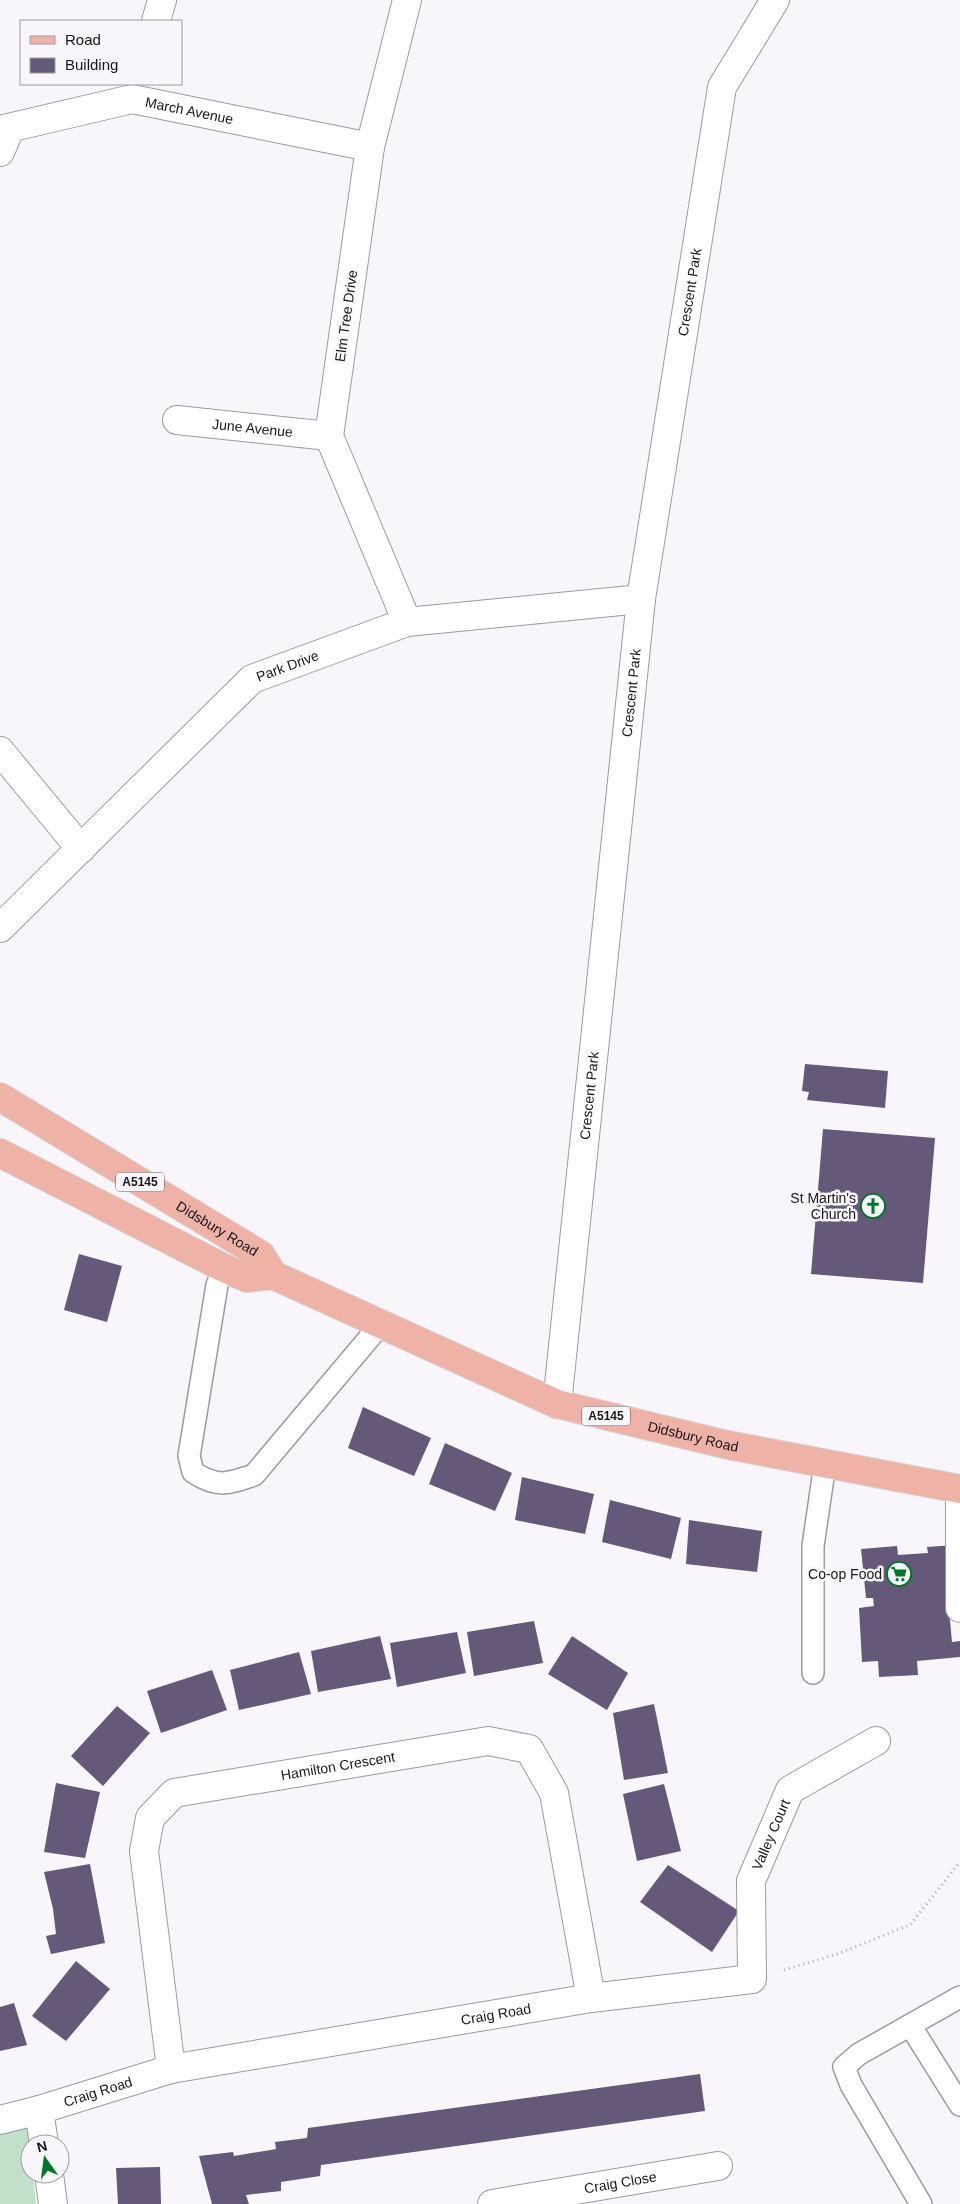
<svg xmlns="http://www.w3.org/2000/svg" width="960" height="2204" viewBox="0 0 960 2204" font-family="Arial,sans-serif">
	<rect width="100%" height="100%" fill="#f8f6fb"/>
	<path fill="#c0e0ca" d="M28,2127L30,2174H33L36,2204H0V2133Z"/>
	<path fill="#655879" d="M805,1064L888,1071L885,1108L807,1100L809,1092L802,1091Z
		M823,1129L935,1138L923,1283L811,1274Z
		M79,1254L122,1266L107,1322L64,1310Z
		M363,1407L431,1438L414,1476L348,1448Z
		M445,1443L512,1473L495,1511L429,1484Z
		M522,1477L594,1494L585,1534L515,1520Z
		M610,1500L681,1518L671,1559L602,1542Z
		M689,1520L762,1531L757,1572L686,1564Z
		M955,1545L947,1588L952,1642L960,1641V1657L917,1661L918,1675L879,1677L878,1661L862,1662L859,1608L874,1606L873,1598H866L861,1549L897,1546L898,1555L928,1553L927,1547Z
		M534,1621L543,1663L474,1676L467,1632Z
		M457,1632L466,1673L397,1687L390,1643Z
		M380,1636L391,1679L318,1692L311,1651Z
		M572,1636L628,1673L607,1710L548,1674Z
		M299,1652L311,1694L239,1710L230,1670Z
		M212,1670L227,1710L161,1733L147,1691Z
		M654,1704L668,1773L624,1780L613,1713Z
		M117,1706L150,1733L103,1786L71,1756Z
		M56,1783L100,1792L85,1858L44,1852Z
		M664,1784L681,1851L637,1861L623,1794Z
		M90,1864L105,1943L51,1954L46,1936L56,1934L53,1909L44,1872Z
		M668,1865L739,1911L712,1952L640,1902Z
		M76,1961L110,1989L66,2041L32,2016Z
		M14,2003L27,2045L0,2051V2007Z
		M700,2074L705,2111L321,2165L320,2176L281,2182V2191L246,2195L249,2204H212L199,2156L233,2152L234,2156L276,2149L275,2142L307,2138L308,2128Z
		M160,2167L161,2204H118L116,2168Z"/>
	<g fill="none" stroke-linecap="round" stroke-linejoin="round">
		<defs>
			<path id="service" d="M224,1268L217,1285L189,1456L193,1472C217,1488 228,1484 254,1475L381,1324
				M813,1673V1546L825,1464
				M910,2025L960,2105
				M921,2204L851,2085L844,2067L859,2054L960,1997"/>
			<g id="minor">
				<path d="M407,0L370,147L329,436L407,622"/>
				<path d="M156,21L162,0"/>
				<path id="s1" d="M0,130L132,99L370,147"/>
				<path d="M0,152L10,128"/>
				<path id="s2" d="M177,420L329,436"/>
				<path d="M0,751L81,849"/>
				<path id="s3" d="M0,928L252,679L407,622L641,599"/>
				<path id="s4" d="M557,1404L641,599L722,87L775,0"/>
				<path d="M960,1503V1608"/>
				<path id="s5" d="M171,2069L144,1851L150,1818L174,1793L488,1741L529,1749L554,1793L591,1998"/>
				<path d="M39,2110L44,2144"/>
				<path id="s6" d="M0,2120L39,2110L171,2069L591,1998L752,1979L751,1881L790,1790L876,1741"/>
				<path d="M49,2174L53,2204"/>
				<path id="s7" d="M492,2204L718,2166"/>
			</g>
			<g id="primary">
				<path id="s8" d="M0,1097L261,1255L273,1275"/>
				<path id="s9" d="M0,1153L224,1268L247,1278L273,1275L557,1404L728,1445L960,1489"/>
			</g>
		</defs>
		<use href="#service" stroke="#9c9a9f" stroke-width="24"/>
		<use href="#minor" stroke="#9c9a9f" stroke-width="30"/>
		<use href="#primary" stroke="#d5d5d5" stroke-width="30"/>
		<path stroke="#aeacb0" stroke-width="3" stroke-dasharray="1 4" stroke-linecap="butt" d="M784,1970L837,1954L910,1925L960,1862"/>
		<use href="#service" stroke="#fff" stroke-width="21"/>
		<use href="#minor" stroke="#fff" stroke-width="28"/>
		<use href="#primary" stroke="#efb2a6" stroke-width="28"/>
	</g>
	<defs>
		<symbol id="church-ring" viewBox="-11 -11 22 22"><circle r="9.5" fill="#f8f6fb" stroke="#01762b" stroke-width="1.5"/><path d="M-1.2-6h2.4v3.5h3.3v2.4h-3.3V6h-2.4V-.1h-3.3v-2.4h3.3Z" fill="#01762b"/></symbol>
		<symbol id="supermarket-ring" viewBox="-11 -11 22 22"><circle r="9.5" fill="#f8f6fb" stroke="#01762b" stroke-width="1.5"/><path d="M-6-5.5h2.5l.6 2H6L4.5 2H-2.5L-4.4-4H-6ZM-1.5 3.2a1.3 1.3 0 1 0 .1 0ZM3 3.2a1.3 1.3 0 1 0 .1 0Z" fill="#01762b"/></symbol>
	</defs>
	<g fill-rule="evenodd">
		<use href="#church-ring" x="859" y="1192" width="28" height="28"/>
		<use href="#supermarket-ring" x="885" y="1560" width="28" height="28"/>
	</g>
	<g text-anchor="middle" stroke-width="5" stroke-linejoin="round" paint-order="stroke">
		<g fill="#f8f6fb" stroke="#5a595c" stroke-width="1">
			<rect x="116" y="1172.5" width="48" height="19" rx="4"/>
			<rect x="582" y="1406.5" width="48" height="19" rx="4"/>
		</g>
		<g font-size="12" font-weight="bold" fill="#171618">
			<text x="140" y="1186">A5145</text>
			<text x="606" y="1420">A5145</text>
		</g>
		<g font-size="14" fill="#171618" stroke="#f8f6fb">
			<text dy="5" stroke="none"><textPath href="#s1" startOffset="194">March Avenue</textPath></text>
			<text dy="5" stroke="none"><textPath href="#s4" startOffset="1120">Crescent Park</textPath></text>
			<text transform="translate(346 316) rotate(-82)" y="5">Elm Tree Drive</text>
			<text dy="5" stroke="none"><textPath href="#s2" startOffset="76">June Avenue</textPath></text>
			<text dy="5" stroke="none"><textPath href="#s3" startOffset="392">Park Drive</textPath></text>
			<text dy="5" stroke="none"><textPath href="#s4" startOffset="715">Crescent Park</textPath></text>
			<text dy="5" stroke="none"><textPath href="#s4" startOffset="310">Crescent Park</textPath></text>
			<text dy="5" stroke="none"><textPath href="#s8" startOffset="254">Didsbury Road</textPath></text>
			<text dy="5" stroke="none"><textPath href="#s9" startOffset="755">Didsbury Road</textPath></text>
			<text dy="5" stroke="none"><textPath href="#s5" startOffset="454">Hamilton Crescent</textPath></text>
			<text dy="5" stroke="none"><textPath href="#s6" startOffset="915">Valley Court</textPath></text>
			<text dy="5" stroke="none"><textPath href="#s6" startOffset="508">Craig Road</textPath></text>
			<text dy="5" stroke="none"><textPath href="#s6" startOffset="102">Craig Road</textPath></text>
			<text dy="5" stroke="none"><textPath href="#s7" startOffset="130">Craig Close</textPath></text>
		</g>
		<g font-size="14" fill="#171618" stroke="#f8f6fb" text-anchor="end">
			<text x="856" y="1203">St Martin's<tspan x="856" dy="16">Church</tspan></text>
			<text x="882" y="1579">Co-op Food</text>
		</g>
	</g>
	<rect x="20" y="20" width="162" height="65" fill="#f8f6fb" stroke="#9e9ca0"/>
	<rect x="30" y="36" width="25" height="8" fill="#efb2a6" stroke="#9e9ca0"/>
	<text x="65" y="45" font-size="15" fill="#171618">Road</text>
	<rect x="30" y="58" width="25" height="15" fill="#655879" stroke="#9e9ca0"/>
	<text x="65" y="70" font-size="15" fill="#171618">Building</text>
	<g transform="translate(45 2159) rotate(346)"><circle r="24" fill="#f8f6fb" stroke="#9e9ca0"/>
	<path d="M0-4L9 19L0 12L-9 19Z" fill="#01762b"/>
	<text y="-8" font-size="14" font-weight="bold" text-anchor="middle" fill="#171618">N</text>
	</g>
</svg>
